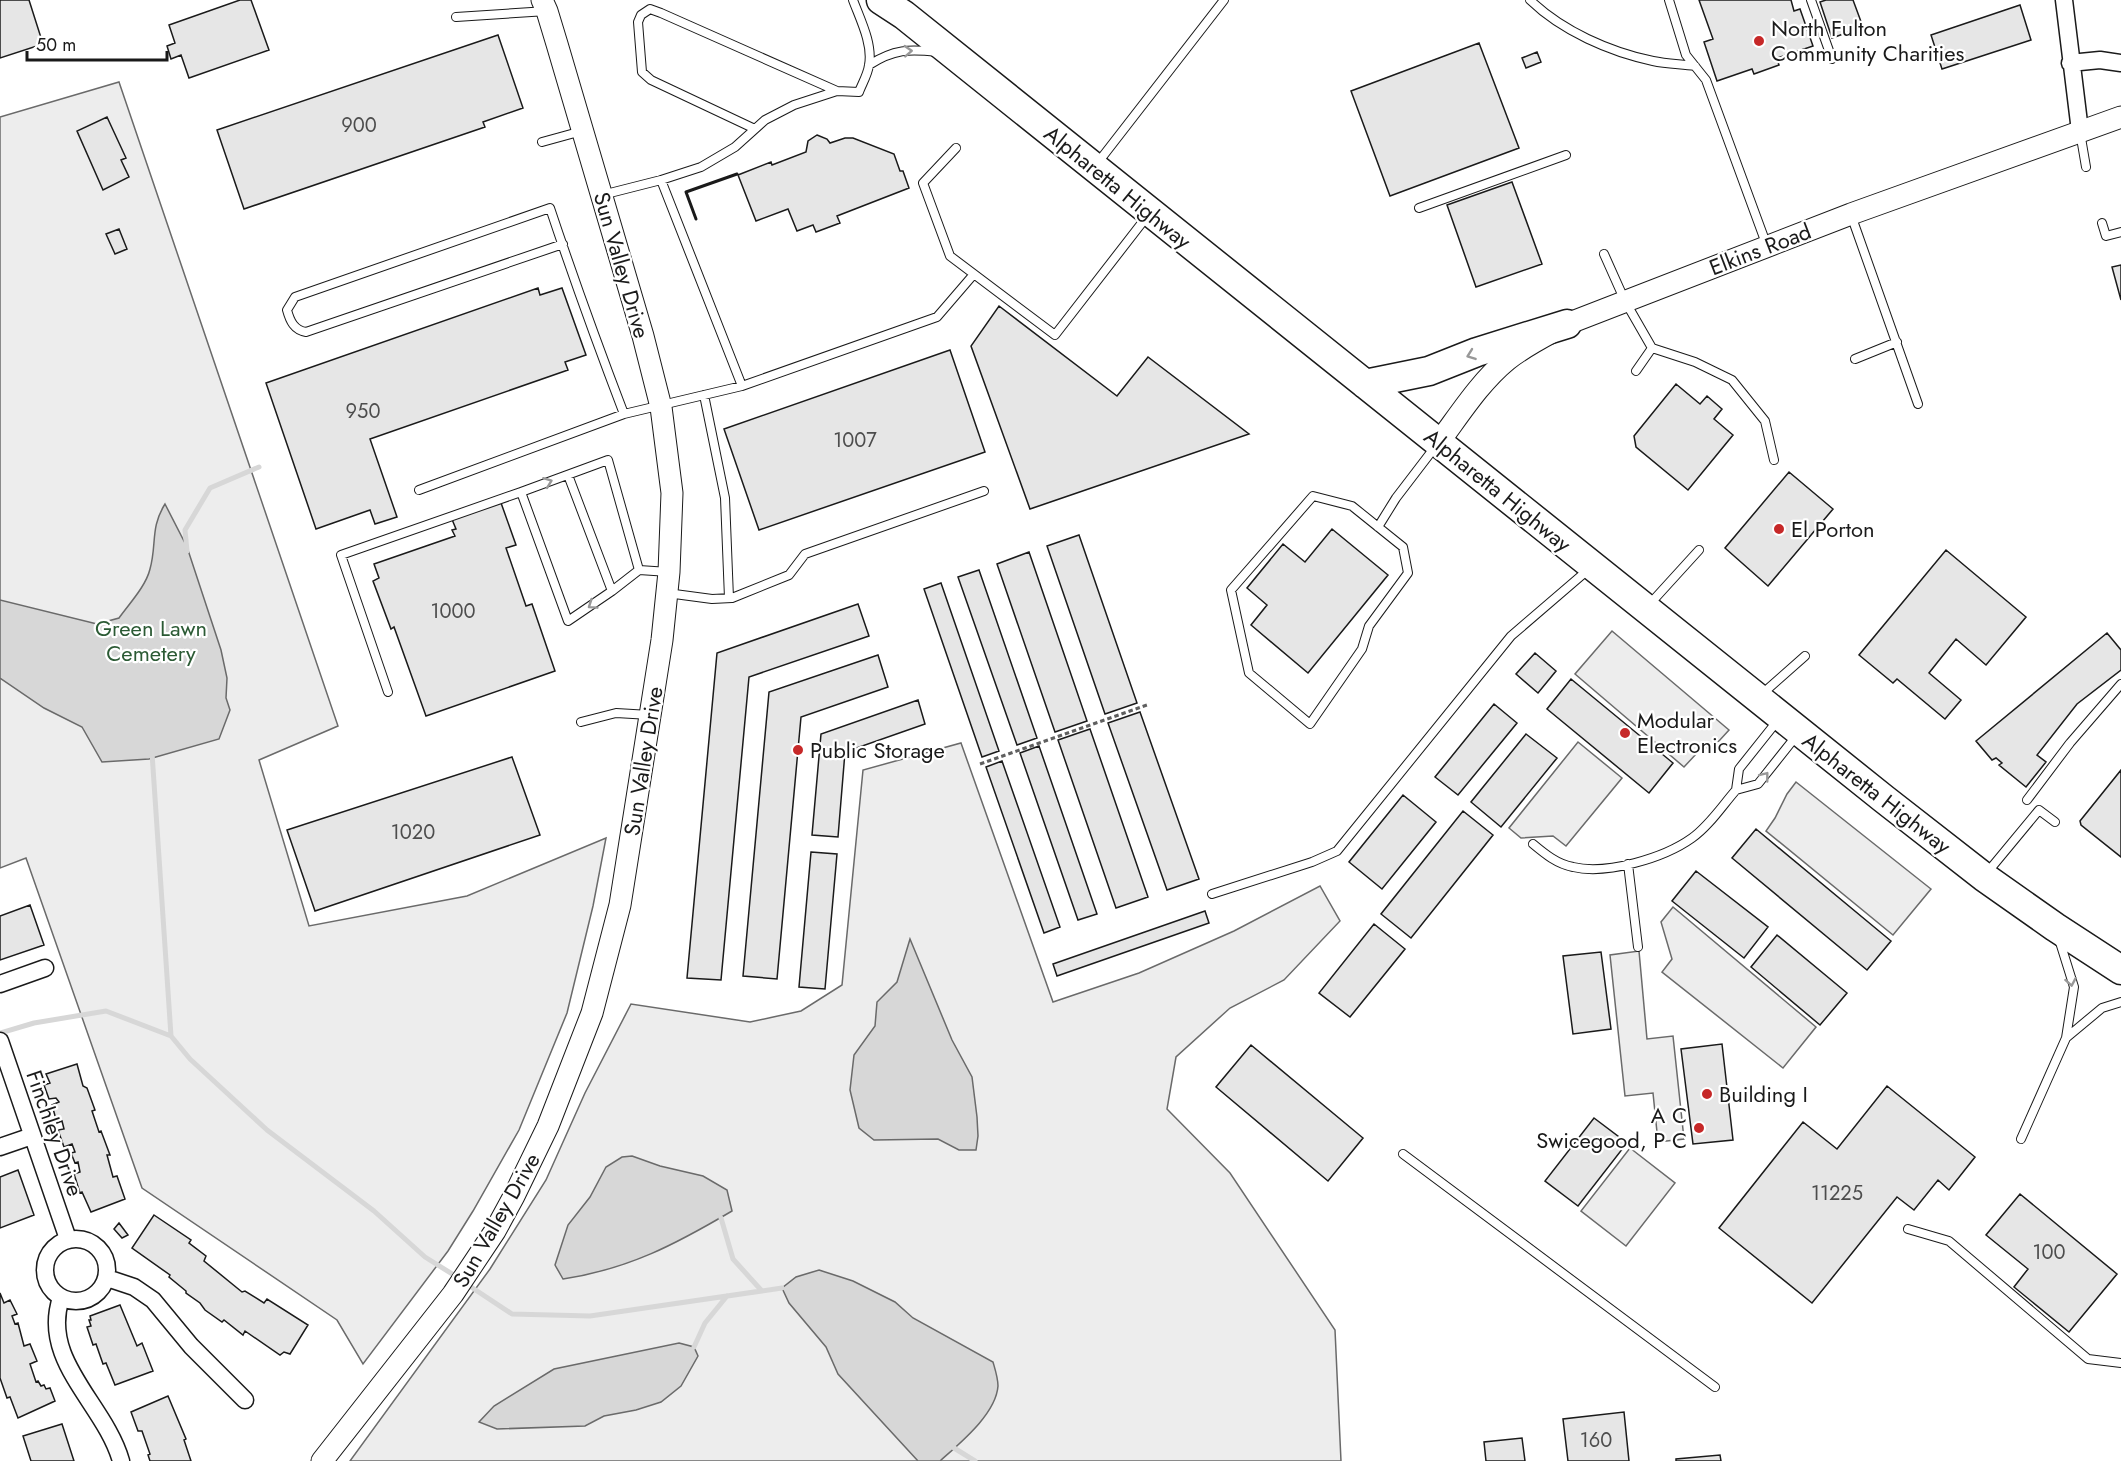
<svg xmlns="http://www.w3.org/2000/svg" width="2121" height="1461" viewBox="0 0 2121 1461" font-family="Jost,sans-serif">
	<rect width="100%" height="100%" fill="#fff"/>
	<path fill="#ededed" stroke="#6a6a6a" stroke-width="1.5" d="M119,82L338,726L259,760L309,926L467,896L606,838L593,906L567,1013L519,1130L473,1211L448,1251L363,1364L337,1320L142,1188L26,858L0,868V117Z
		M1612,631L1729,730L1719,741L1697,753L1684,767L1575,674Z
		M1578,742L1622,778L1566,846L1553,836L1521,838L1509,828Z
		M961,743L1053,1002L1139,973L1234,931L1320,886L1340,921L1284,980L1230,1008L1176,1057L1167,1109L1230,1173L1335,1330L1341,1461H350L490,1269L546,1180L585,1093L631,1004L750,1022L801,1011L842,985L863,770Z
		M1796,782L1931,889L1893,935L1766,831L1775,818L1787,794Z
		M1673,907L1816,1027L1783,1068L1662,972L1672,959L1661,922Z
		M1639,951L1647,1039L1673,1036L1684,1139L1658,1142L1653,1093L1625,1096L1610,955Z
		M1630,1148L1675,1183L1626,1246L1581,1211Z"/>
	<path fill="#d7d7d7" stroke="#6a6a6a" stroke-width="1.5" d="M165,504L187,547L221,650L227,678L226,698L230,710L219,739L149,759L102,762L82,727L44,708L0,678V600L97,624L119,618C129,604 146,586 150,569C157,544 150,528 165,504Z
		M910,939L952,1040L972,1077L977,1117L978,1136L976,1150H959L938,1139L874,1140L859,1128L850,1090L854,1055L875,1026L877,1002L897,982Z
		M632,1156L660,1166L703,1176L727,1190L732,1211C676,1244 629,1269 563,1279L555,1265L568,1225L590,1197L606,1167L622,1157Z
		M819,1270L853,1281L895,1302L913,1318L993,1362C995,1369 998,1378 998,1386C996,1414 960,1443 940,1461H918L838,1374L826,1347L789,1303L782,1288L796,1277Z
		M679,1343L694,1347L698,1356L681,1386L661,1402L636,1410L604,1416L585,1426L497,1429L479,1422L494,1406L554,1369Z"/>
	<g fill="none" stroke-linecap="round" stroke-linejoin="round">
		<path stroke="#d7d7d7" stroke-width="5" d="M187,551L185,530L210,488L259,467
			M152,753L171,1036
			M0,1033L34,1023L106,1011L171,1036L190,1059L267,1130L374,1211L425,1257L457,1277
			M721,1218L733,1259L761,1290
			M465,1283L512,1314L590,1316L782,1288
			M694,1347L705,1323L727,1296
			M954,1448L975,1461"/>
	</g>
	<path fill="#e6e6e6" stroke="#1a1a1a" stroke-width="1.5" d="M0,0H29L43,44L0,58Z
		M240,0H251L269,50L189,78L181,55L171,59L167,46L175,43L169,25Z
		M1699,0H1791L1794,11L1800,9L1813,46L1777,58L1779,65L1754,74L1752,69L1717,81L1704,42L1713,39Z
		M1826,0H1853L1863,27L1832,38L1820,2Z
		M2020,5L2031,40L1942,69L1931,35Z
		M498,35L523,108L483,122L485,127L244,209L217,130Z
		M1479,43L1519,148L1390,196L1351,91Z
		M1537,52L1541,62L1526,68L1522,58Z
		M107,117L126,158L121,160L129,177L103,190L77,131Z
		M817,135L827,139L830,143L845,138H853L894,154L900,171H903L909,188L837,216L840,223L816,232L813,225L797,231L788,209L756,221L738,175L771,162L772,165L806,152L808,141Z
		M1512,182L1542,264L1476,287L1447,205Z
		M119,229L127,249L115,254L106,234Z
		M2121,265V300L2112,267Z
		M538,288L540,295L562,288L586,355L565,362L568,370L370,439L397,517L375,524L370,510L316,529L266,383Z
		M999,306L1117,396L1148,357L1249,434L1030,509L971,346Z
		M950,350L985,452L759,530L724,429Z
		M1676,384L1700,404L1707,396L1722,409L1714,419L1733,435L1688,490L1636,447L1634,436Z
		M1789,472L1833,509L1768,586L1725,548Z
		M500,500L516,545L506,548L526,606L532,604L555,671L426,716L394,627L391,629L373,581L379,578L374,564L455,536L452,530L456,529L451,517Z
		M1332,529L1388,575L1308,673L1251,625L1267,605L1247,588L1283,544L1305,562Z
		M1079,535L1137,703L1105,714L1047,546Z
		M1946,550L2026,617L1986,665L1956,639L1929,673L1961,700L1945,719L1897,679L1893,683L1859,655Z
		M1029,552L1087,721L1055,732L997,564Z
		M979,570L1037,738L1017,745L958,577Z
		M941,583L999,751L982,757L924,589Z
		M858,604L869,636L749,677L721,980L687,978L717,653Z
		M2107,633L2121,650V670L2077,704L2037,755L2046,762L2026,787L1999,765L2002,763L1996,758L1992,760L1976,741Z
		M1535,653L1556,671L1538,693L1516,674Z
		M878,655L888,687L801,717L777,979L743,976L769,692Z
		M1571,679L1673,763L1649,793L1547,709Z
		M918,700L925,724L845,752L838,837L812,835L821,734Z
		M1494,704L1517,723L1458,795L1435,777Z
		M1140,712L1199,879L1167,890L1108,723Z
		M1090,729L1148,897L1116,908L1058,740Z
		M1526,734L1557,758L1501,827L1471,802Z
		M1039,746L1097,914L1078,920L1020,753Z
		M512,757L540,835L315,911L287,830Z
		M1002,761L1060,927L1044,933L986,767Z
		M2121,770V857L2081,825L2080,821Z
		M1403,795L1436,822L1382,889L1349,862Z
		M1463,811L1493,835L1411,938L1381,914Z
		M1756,829L1891,941L1867,970L1732,858Z
		M811,852L837,854L825,989L799,987Z
		M1696,871L1768,927L1744,958L1672,901Z
		M30,905L44,945L0,960V916Z
		M1205,911L1209,923L1057,976L1053,964Z
		M1374,924L1405,949L1350,1017L1319,993Z
		M1777,935L1847,993L1820,1025L1751,967Z
		M1601,952L1611,1029L1573,1034L1563,956Z
		M1722,1044L1733,1140L1693,1144L1681,1049Z
		M1251,1045L1363,1138L1328,1181L1216,1087Z
		M77,1064L83,1086L87,1088L95,1110L92,1111L99,1132L101,1131L110,1155H107L113,1177L117,1176L125,1199L91,1212L82,1192L80,1193L74,1174L80,1172L78,1162L75,1163L71,1153L75,1152L72,1144L64,1147L58,1130L64,1129L62,1121L57,1123L52,1105L59,1102L56,1098L49,1099L44,1085L50,1083L46,1074Z
		M1887,1086L1975,1157L1949,1190L1938,1180L1914,1210L1897,1197L1812,1303L1719,1228L1803,1122L1837,1149Z
		M1594,1118L1627,1143L1578,1206L1545,1181Z
		M18,1170L34,1215L0,1228V1177Z
		M2020,1194L2117,1274L2069,1332L2014,1287L2028,1269L1986,1235Z
		M154,1215L191,1240L189,1243L206,1256L204,1261L242,1292L245,1291L264,1303L267,1299L308,1325L290,1354L284,1352L280,1355L245,1331L243,1335L224,1320L222,1322L205,1310L200,1303L186,1293V1291L169,1277L170,1275L132,1248Z
		M119,1223L128,1235L122,1238L114,1229Z
		M0,1293L4,1303L10,1300L17,1314L12,1316L15,1324L18,1323L24,1346L30,1344L37,1361L30,1364L36,1382L38,1381L41,1386L44,1385L46,1389L50,1388L55,1401L18,1418L10,1397L7,1398L0,1378Z
		M120,1305L137,1346L142,1343L153,1371L115,1385L106,1363L103,1364L96,1344L93,1345L87,1327L91,1326L89,1320H91L90,1316Z
		M168,1396L186,1439L184,1440L191,1461H150L148,1455L150,1454L142,1431H138L131,1412Z
		M1624,1412L1629,1461H1568L1563,1419Z
		M62,1424L74,1461H31L23,1436Z
		M1522,1438L1525,1461H1486L1484,1442Z
		M1720,1455L1721,1461H1676V1459Z"/>
	<g fill="none" stroke-linecap="round" stroke-linejoin="round">
		<defs>
			<path id="service" d="M1530,0C1562,31 1610,52 1653,61C1667,64 1681,64 1695,66
				M1669,0L1686,55L1706,80L1767,246
				M1811,0L1832,59
				M456,17L547,11
				M869,65C894,49 909,49 937,52
				M755,129L651,80L642,72L638,22L641,15L650,9L661,13L837,91
				M2080,132L2086,167
				M542,142L582,131
				M956,148L923,183L950,256L1055,335L1148,215
				M1096,165L1224,0
				M661,180L742,386
				M602,195L661,180L701,167L735,147L765,120L794,105L837,91L859,92C862,84 868,74 869,65C873,44 860,19 853,0
				M1419,208L1566,155
				M1851,215L1918,404
				M2102,223L2106,236L2121,232
				M563,244L306,332C294,330 290,321 287,310L295,297L550,208C573,277 598,346 624,414
				M1604,254L1625,301L1652,348L1636,371
				M1652,348L1695,362L1732,380L1765,421L1774,460
				M1855,359L1897,342
				M704,395L725,498L729,598
				M568,475L612,591
				M419,490L624,414L742,386L937,317L974,274
				M1313,496L1352,506L1403,547L1408,573L1369,626L1362,649L1310,724L1249,673L1231,590Z
				M1378,527L1396,498L1435,447
				M639,570L608,460L521,492L568,621L612,591L639,570L669,572
				M667,593L712,599L732,598L789,575L805,554L984,491
				M1648,606L1699,550
				M388,692L341,555L521,492
				M1762,694L1805,656
				M1778,720L1739,769L1736,790L1758,784L1797,735
				M581,722L616,713L650,715
				M2027,800L2070,743L2121,684
				M1533,844C1545,854 1557,864 1573,867C1607,875 1664,858 1692,838C1709,826 1722,806 1736,790
				M1628,864L1638,947
				M1986,874L2039,810L2055,822
				M1212,894L1312,862L1337,851L1511,636L1589,569
				M2066,1038L2102,1008L2121,1002
				M2021,1139L2066,1038L2074,987L2059,939
				M1403,1154L1715,1387
				M1908,1229L1949,1241L2088,1359L2121,1363"/>
			<path id="minor" d="M2064,0L2080,131
				M2070,63L2100,60L2121,63
				M0,984L45,968
				M0,1041L68,1239
				M0,1147L32,1136
				M45 1270a31 31 0 1 1 62 0a31 31 0 1 1-62 0Z
				M107,1278L134,1287L153,1300L191,1346L245,1400
				M61,1298C40,1361 105,1404 121,1461"/>
			<path id="tertiary" d="M1439,442C1460,414 1480,382 1507,360C1526,345 1547,335 1567,324L1851,214L2121,117
				M322,1461L453,1294L495,1231L514,1196L548,1126L592,1013L620,905L662,640L669,572L672,493L661,407L643,336L557,44L547,11L542,0"/>
			<path id="trunk" d="M881,0L904,15L1884,799L1984,877L2055,927L2121,970
				M1365,384L1429,371L1477,352L1567,324"/>
		</defs>
		<use href="#service" stroke="#1a1a1a" stroke-width="10"/>
		<use href="#minor" stroke="#1a1a1a" stroke-width="19"/>
		<use href="#tertiary" stroke="#1a1a1a" stroke-width="23"/>
		<use href="#trunk" stroke="#1a1a1a" stroke-width="31"/>
		<path stroke="#5f5f5f" stroke-width="3" stroke-dasharray="4.5 3" stroke-linecap="butt" d="M980,764L1147,705"/>
		<use href="#service" stroke="#fff" stroke-width="8"/>
		<use href="#minor" stroke="#fff" stroke-width="16"/>
		<use href="#tertiary" stroke="#fff" stroke-width="21"/>
		<use href="#trunk" stroke="#fff" stroke-width="28"/>
		<path stroke="#1a1a1a" stroke-width="3" d="M696,219L686,192L737,174"/>
	</g>
	<defs><path id="oneway-chevron" d="M-2-3.5L2.5 0L-2 3.5" fill="none" stroke-width="1.6" stroke-linecap="round" stroke-linejoin="round" transform="scale(1.5)"/></defs>
	<g stroke="#989898">
		<use href="#oneway-chevron" transform="translate(908 51) rotate(-3)"/>
		<use href="#oneway-chevron" transform="translate(1471 355) rotate(160)"/>
		<use href="#oneway-chevron" transform="translate(548 482) rotate(-21)"/>
		<use href="#oneway-chevron" transform="translate(592 605) rotate(146)"/>
		<use href="#oneway-chevron" transform="translate(1765 776) rotate(-52)"/>
		<use href="#oneway-chevron" transform="translate(2071 982) rotate(80)"/>
	</g>
	<g fill="#c62828" stroke="#fff" stroke-width="2">
		<circle cx="1759" cy="41" r="6"/>
		<circle cx="1779" cy="529" r="6"/>
		<circle cx="1625" cy="733" r="6"/>
		<circle cx="798" cy="750" r="6"/>
		<circle cx="1707" cy="1094" r="6"/>
		<circle cx="1699" cy="1128" r="6"/>
	</g>
	<g text-anchor="middle" stroke-width="4.5" stroke-linejoin="round" paint-order="stroke">
		<g font-size="20" fill="#4d4d4d">
			<text x="359" y="132">900</text>
			<text x="363" y="418">950</text>
			<text x="855" y="447">1007</text>
			<text x="453" y="618">1000</text>
			<text x="413" y="839">1020</text>
			<text x="1837" y="1200">11225</text>
			<text x="2049" y="1259">100</text>
			<text x="1596" y="1447">160</text>
		</g>
		<g font-size="22" fill="#1a1a1a" stroke="#fff" text-anchor="start">
			<text x="1771" y="36">North Fulton<tspan x="1771" dy="25">Community Charities</tspan></text>
			<text x="1791" y="537">El Porton</text>
			<text x="1637" y="728">Modular<tspan x="1637" dy="25">Electronics</tspan></text>
			<text x="810" y="758">Public Storage</text>
			<text x="1719" y="1102">Building I</text>
			<text x="1687" y="1123" text-anchor="end">A C<tspan x="1687" dy="25">Swicegood, P C</tspan></text>
		</g>
		<g font-size="22" fill="#1a1a1a" stroke="#fff">
			<text transform="translate(1118 187) rotate(39)" y="8">Alpharetta Highway</text>
			<text transform="translate(1760 249) rotate(-21)" y="8">Elkins Road</text>
			<text transform="translate(622 265) rotate(74)" y="8">Sun Valley Drive</text>
			<text transform="translate(1498 490) rotate(39)" y="8">Alpharetta Highway</text>
			<text transform="translate(643 761) rotate(-81)" y="8">Sun Valley Drive</text>
			<text transform="translate(1877 793) rotate(38)" y="8">Alpharetta Highway</text>
			<text transform="translate(55 1133) rotate(71)" y="8">Finchley Drive</text>
			<text transform="translate(496 1220) rotate(-60)" y="8">Sun Valley Drive</text>
		</g>
		<g font-size="22" fill="#2b5a34" stroke="#fff">
			<text x="151" y="636">Green Lawn<tspan x="151" dy="25">Cemetery</tspan></text>
		</g>
	</g>
	<path d="M27 51v9h140v-9" fill="none" stroke="#1a1a1a" stroke-width="3"/>
	<text x="36" y="51" font-size="18" fill="#1a1a1a" stroke="#ffffff" stroke-width="4.5" paint-order="stroke">50 m</text>
</svg>
